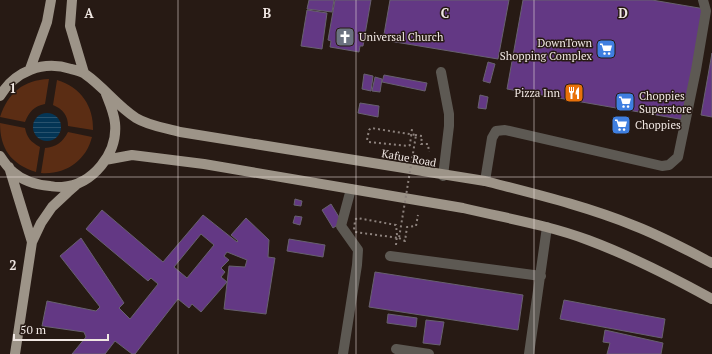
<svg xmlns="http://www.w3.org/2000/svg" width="712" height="354" viewBox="0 0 712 354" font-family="'PT Serif',serif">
	<defs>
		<pattern id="water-rules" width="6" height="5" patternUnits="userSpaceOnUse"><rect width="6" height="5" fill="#043555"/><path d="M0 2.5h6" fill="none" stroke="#29526d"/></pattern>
	</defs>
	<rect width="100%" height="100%" fill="#271a14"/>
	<path fill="#5b2d14" d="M49,79L45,104C34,106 29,112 25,122L0,117C8,93 23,80 49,79Z
		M57,80C81,87 94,107 93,130L68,126C68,116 63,109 53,105Z
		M0,123L25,128C27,138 31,142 40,147L36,172C11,164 0,149 0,123Z
		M68,132L92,137C86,161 65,175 41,173L45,148C56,147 63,142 68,132Z"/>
	<path fill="url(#water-rules)" d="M33 127a14 14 0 1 1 28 0a14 14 0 1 1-28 0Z"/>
	<path fill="#633884" stroke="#68616f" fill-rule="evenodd" d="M309,0H334L332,12L307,9Z
		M335,0H371L363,46H360L359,52L330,47L331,41L328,40Z
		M390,0H509L498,59L383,40Z
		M523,0H652L705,9L685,120L507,89Z
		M307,10L327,13L322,49L301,46Z
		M712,53V117L701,115Z
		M488,62L495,64L490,83L483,81Z
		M364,74L373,76L371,91L362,89Z
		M384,75L427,83L425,91L382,82Z
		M375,77L382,79L380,92L372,91Z
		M480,95L488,97L486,109L478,108Z
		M360,103L379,106L378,117L358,113Z
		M295,199L302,201L301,206L294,205Z
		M331,204L342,222L333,228L322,210Z
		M102,210L163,262L203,215L237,242L238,241L231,235L246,218L269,240L268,257L275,258L266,314L224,309L229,266L245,267L247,260L227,252L224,256L229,260L221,268L225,272L221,277L227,282L201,312L192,304L189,308L178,299L135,354H132L115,341L105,354H72L86,337L84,332L42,326L47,301L96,311L100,307L60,256L81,238L124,303L119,308L130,319L158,284L151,278L148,281L86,229ZM201,234L214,245L187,278L174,267Z
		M295,216L302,217L300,225L293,223Z
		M289,239L325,245L323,257L287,251Z
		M375,272L523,295L518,330L369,307Z
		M564,300L665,319L662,338L560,319Z
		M388,314L417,318L416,327L387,323Z
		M426,320L444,322L440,345L423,343Z
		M605,330L663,343L661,354H607L610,343L603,342Z"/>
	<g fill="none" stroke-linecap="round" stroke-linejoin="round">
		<path stroke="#8d827d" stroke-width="2" stroke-dasharray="2 3" stroke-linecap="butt" d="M415,135L422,136L421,144H428L429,152
			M411,136L412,129
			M399,238L405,241L407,227L416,226L418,215
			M396,245L397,235"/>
		<path stroke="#5d5953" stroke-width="10" d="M441,72L449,114V126L443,176
			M485,181L492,138L496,131L505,130L662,166L669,165L678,157L696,70L706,11L703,0
			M390,256L541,276
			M396,349L429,354
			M343,354L357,265L358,250L341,226L351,189
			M529,354L547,227"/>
		<path stroke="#9d9488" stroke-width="10" d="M72,0L70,26L84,73
			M30,69L47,22L51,0
			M0,96C15,71 43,60 71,69C76,70 81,71 85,74C104,87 117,106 136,118C149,126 166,128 180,132L485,181C535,194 586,206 635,226C661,236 687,250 712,263
			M0,156C4,162 8,168 13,172C23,181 38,185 50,186C54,187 58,187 62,187C93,185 118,153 115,123C114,113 110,104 106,94
			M105,160L132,155L204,164L463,208C505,218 548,225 588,240C631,256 672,277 712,299
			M9,167L32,242
			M15,354L32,242L41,223L52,207L68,192L76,185"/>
		<path stroke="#8d827d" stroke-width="2" stroke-dasharray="2 3" stroke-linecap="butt" d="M397,235L396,225L357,218L355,220L354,230L355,232L399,238L416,135L371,128L369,130L367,140L369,142L408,146L410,145L411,136"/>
	</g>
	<path fill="none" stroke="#f0e7e3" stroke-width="1" stroke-opacity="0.55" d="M178,0V354M356,0V354M534,0V354M0,177H712"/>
	<defs>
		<symbol id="church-square" viewBox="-11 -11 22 22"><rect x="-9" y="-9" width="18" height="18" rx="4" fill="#6b7280" stroke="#271a14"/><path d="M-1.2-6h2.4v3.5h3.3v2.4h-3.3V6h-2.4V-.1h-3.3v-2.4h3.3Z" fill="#fff"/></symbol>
		<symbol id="supermarket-square" viewBox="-11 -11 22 22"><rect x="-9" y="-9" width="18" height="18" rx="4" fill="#3f7fe0" stroke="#271a14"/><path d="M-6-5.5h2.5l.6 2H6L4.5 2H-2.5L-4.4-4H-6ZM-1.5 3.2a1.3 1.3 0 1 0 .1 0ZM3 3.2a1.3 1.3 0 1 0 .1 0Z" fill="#fff"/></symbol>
		<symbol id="restaurant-square" viewBox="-11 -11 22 22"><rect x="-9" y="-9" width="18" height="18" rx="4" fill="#e8710a" stroke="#271a14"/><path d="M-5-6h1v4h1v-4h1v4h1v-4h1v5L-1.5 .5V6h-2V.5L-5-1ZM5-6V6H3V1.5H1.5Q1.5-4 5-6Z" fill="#fff"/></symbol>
	</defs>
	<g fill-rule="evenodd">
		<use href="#church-square" x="334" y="26" width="22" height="22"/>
		<use href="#supermarket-square" x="595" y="38" width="22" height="22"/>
		<use href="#restaurant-square" x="563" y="82" width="22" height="22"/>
		<use href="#supermarket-square" x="614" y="91" width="22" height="22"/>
		<use href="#supermarket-square" x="610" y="114" width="22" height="22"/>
	</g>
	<g text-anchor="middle" stroke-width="3" stroke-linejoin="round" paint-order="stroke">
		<g font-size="11" fill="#f0e7e3" stroke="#271a14" text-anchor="start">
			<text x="359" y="41">Universal Church</text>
			<text x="592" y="47" text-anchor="end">DownTown<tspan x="592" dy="13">Shopping Complex</tspan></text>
			<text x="560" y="97" text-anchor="end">Pizza Inn</text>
			<text x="639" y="100">Choppies<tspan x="639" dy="13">Superstore</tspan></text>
			<text x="635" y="129">Choppies</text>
		</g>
		<g font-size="11" fill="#f0e7e3" stroke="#271a14">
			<text transform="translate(409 158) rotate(10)" y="4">Kafue Road</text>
		</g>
	</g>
	<g font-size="13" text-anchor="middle" font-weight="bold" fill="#f0e7e3" stroke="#271a14" stroke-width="3" stroke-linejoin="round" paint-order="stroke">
		<text x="89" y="18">A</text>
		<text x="267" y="18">B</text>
		<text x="445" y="18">C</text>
		<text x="623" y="18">D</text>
		<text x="13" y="93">1</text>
		<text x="13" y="270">2</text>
	</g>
	<path d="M14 334v6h94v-6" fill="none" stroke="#f0e7e3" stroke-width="2"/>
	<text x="20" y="334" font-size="12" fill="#f0e7e3" stroke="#271a14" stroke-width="3" paint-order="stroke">50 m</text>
</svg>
